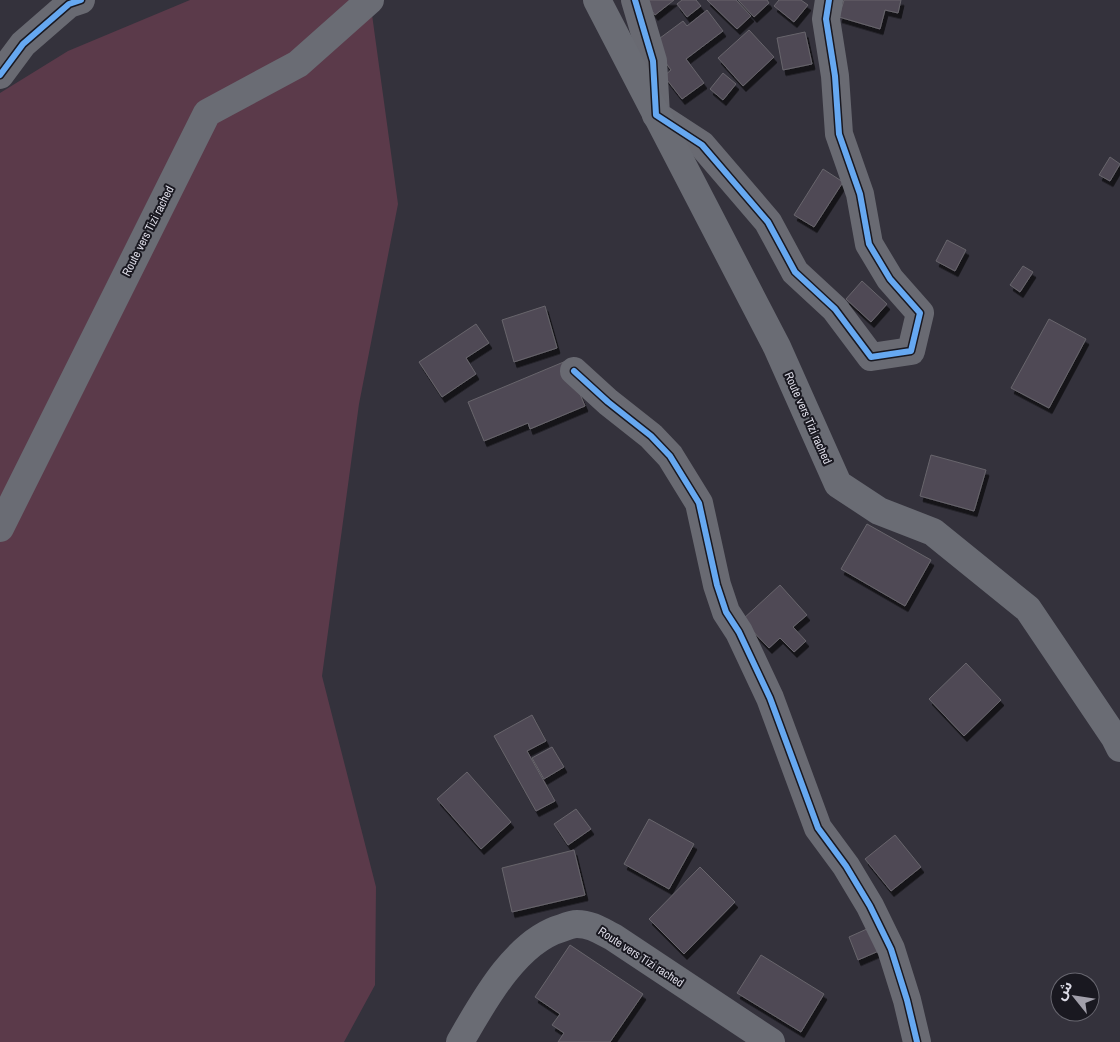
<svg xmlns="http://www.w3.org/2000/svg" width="1120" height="1042" viewBox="0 0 1120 1042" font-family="'Archivo Narrow','Noto Sans Arabic',sans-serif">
	<defs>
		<filter id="shadow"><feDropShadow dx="3" dy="5.5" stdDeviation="0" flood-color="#0009"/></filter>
	</defs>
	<rect width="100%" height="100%" fill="#34323c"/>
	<path fill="#5b3a4a" d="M190,0H370L398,204L359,404L322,676L376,887L375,985L344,1042H0V93L68,51Z"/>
	<path fill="#4f4a55" stroke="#68656c" filter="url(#shadow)" d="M644,0H674L655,15Z
		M682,0H696L701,6L687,17L677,4Z
		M707,0H736L751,16L737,29Z
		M738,0H767L769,3L754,17Z
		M779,0H801L808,5L794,22L774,6Z
		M844,0H901L898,13L885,10L880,29L839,17Z
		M707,10L723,31L686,59L704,83L682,99L664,76L671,70L652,44L683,21L687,26Z
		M749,30L774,57L743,86L718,58Z
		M805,32L812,64L783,70L777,38Z
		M723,73L736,84L723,100L710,89Z
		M1110,157L1120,164L1110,181L1099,175Z
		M823,169L843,182L814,227L794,215Z
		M947,240L966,250L955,271L936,261Z
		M1023,266L1033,272L1020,292L1010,285Z
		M862,281L887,304L871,322L846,299Z
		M545,306L557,348L514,362L502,320Z
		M1049,319L1086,339L1049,408L1011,388Z
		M476,324L489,343L466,358L476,374L442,397L419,362Z
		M566,361L585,406L530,429L528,423L484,441L468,402Z
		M931,455L986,470L974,511L920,496Z
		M867,524L931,560L905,606L841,569Z
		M780,585L807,615L793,627L806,641L794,652L780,638L769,648L742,620Z
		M966,663L1001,700L964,736L929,699Z
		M532,715L546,741L527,751L555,801L536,811L494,736Z
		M552,747L564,767L544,779L532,758Z
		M467,772L511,822L481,849L437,799Z
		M576,809L591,829L568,845L554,824Z
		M649,819L694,844L669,889L624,864Z
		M895,835L921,867L891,891L865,859Z
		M574,850L585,895L512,912L502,868Z
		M700,867L735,902L684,954L649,919Z
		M878,924L888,947L858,960L849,937Z
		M570,945L643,994L610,1042H558L564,1033L552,1025L560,1014L535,997Z
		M761,955L824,994L801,1032L737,993Z"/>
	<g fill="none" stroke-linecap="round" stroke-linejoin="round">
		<path stroke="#696a72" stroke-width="28" d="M635,0L653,61L656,115L702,145L768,222L795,272L835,309L871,357L911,351L920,313L890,279L869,244L860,194L839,134L835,76L826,19L829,0
			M0,75L23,44L69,4L81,0
			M574,371L608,402L651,436L670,456L699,503L717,585L726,612L739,632L770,698L818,828L846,866L870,906L891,949L907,1000L917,1042"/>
		<path stroke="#6a6c74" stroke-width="28" d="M597,0L777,347L838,484L879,511L933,532L1028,609L1115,738L1120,748
			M0,528L207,113L298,64L370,0
			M460,1042C483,1002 516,941 562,928C567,926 573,924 577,924C591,924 601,931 613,937L771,1042"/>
		<defs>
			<path id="cycleway" d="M635,0L653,61L656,115L702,145L768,222L795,272L835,309L871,357L911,351L920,313L890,279L869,244L860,194L839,134L835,76L826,19L829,0
				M0,75L23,44L69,4L81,0
				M574,371L608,402L651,436L670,456L699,503L717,585L726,612L739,632L770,698L818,828L846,866L870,906L891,949L907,1000L917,1042"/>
		</defs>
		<use href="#cycleway" stroke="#191820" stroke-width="9"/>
		<use href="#cycleway" stroke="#66a8f1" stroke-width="6"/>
	</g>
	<g text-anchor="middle" stroke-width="4" stroke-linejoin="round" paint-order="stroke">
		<g font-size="12" fill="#dbdae5" stroke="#191820">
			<text transform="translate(148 231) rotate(-63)" y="4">Route vers Tizi rached</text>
			<text transform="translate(808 418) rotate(66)" y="4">Route vers Tizi rached</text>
			<text transform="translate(641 957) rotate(33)" y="4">Route vers Tizi rached</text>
		</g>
	</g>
	<g transform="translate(1075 997) rotate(300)"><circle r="24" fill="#191820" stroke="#67666f"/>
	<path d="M0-4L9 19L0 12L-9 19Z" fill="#a19faa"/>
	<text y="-8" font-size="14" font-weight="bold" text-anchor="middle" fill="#dbdae5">ش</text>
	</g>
</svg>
